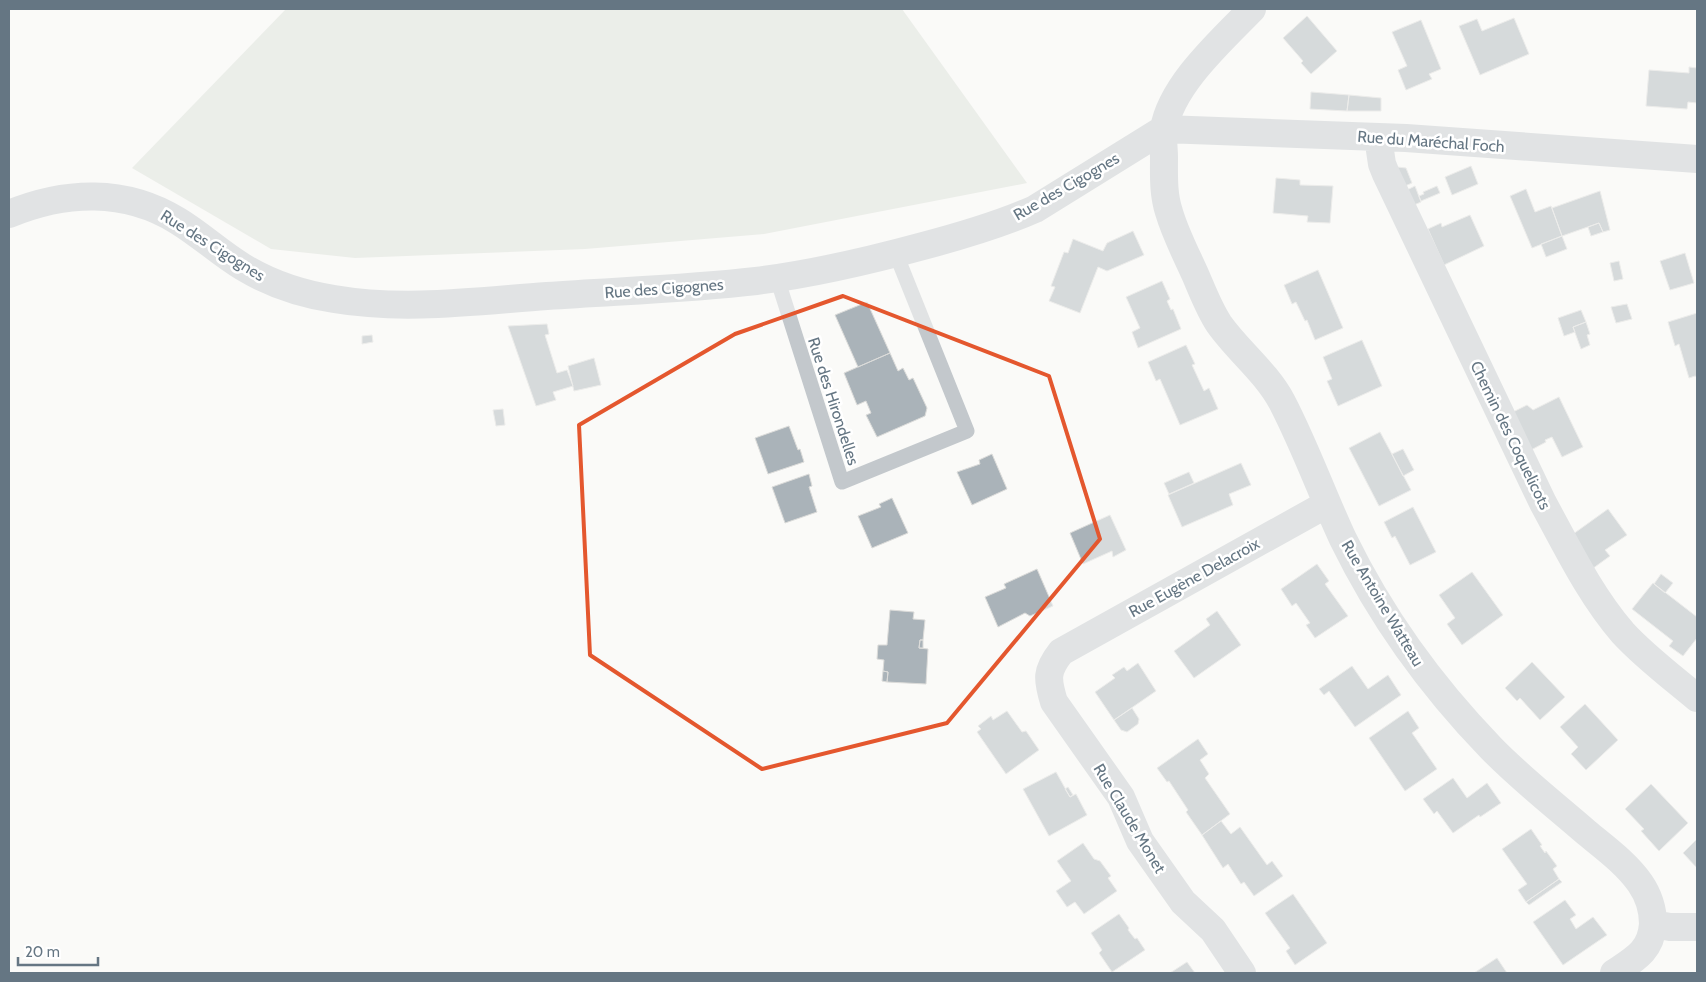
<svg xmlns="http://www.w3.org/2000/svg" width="1706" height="982" viewBox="0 0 1706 982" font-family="Cabin,sans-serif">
	<rect width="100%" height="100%" fill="#fafaf8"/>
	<path fill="#dadfd7" d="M286,9H902L1027,183L764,234L585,249L355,258L271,249L132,168Z"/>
	<path fill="#aab3b9" stroke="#dcdcda" d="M1307,16L1337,51L1311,74L1301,63L1303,61L1283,38Z
		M1514,18L1529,54L1480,75L1459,26L1477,19L1482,31Z
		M1421,20L1441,69L1429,74L1432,79L1406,90L1398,70L1407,66L1392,32Z
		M1689,67L1697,68V103L1688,102L1687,109L1646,106L1649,70L1689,73Z
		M1311,92L1349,95L1347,111L1310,109Z
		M1349,95L1381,98V111H1347Z
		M1471,166L1478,184L1452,195L1445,177Z
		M1397,167L1406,168L1412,183L1405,186Z
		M1276,178L1300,180V185L1333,186L1330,223L1307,222L1308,216L1273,213Z
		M1415,186L1421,202L1414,205L1407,190Z
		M1437,186L1440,193L1421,201L1419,196L1424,194L1423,192Z
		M1526,189L1535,212L1551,206L1562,236L1532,248L1510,196Z
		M1600,191L1610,230L1603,232L1599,223L1562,236L1552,208Z
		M1470,215L1484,246L1444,265L1428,229L1441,223L1442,227Z
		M1599,223L1603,232L1591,236L1588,227Z
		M1133,231L1144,255L1107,271L1098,267L1080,313L1049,301L1055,287L1051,286L1064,252L1068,253L1073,239L1103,251L1107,243Z
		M1562,236L1567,249L1546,257L1541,244Z
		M1685,253L1694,283L1670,290L1660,261Z
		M1619,261L1623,279L1614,281L1610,263Z
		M1318,270L1343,328L1315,340L1307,320L1305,321L1296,302L1292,304L1284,285Z
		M1162,281L1170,299L1167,301L1171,310L1173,309L1181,329L1138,348L1132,332L1140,328L1126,297Z
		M867,302L890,353L858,367L835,315Z
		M1627,304L1632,319L1616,323L1611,307Z
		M1581,310L1586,322L1573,327L1575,332L1564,336L1558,318Z
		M1697,313V377L1695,376L1689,378L1679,344L1675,346L1668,322Z
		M1586,322L1590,334L1587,335L1590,345L1581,349L1573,327Z
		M547,324L549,334L545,335L557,373L567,370L573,386L553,392L556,400L536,406L508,326Z
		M372,335L373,342L362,344V336Z
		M1362,340L1382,386L1338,406L1327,381L1332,379L1323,357Z
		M1186,345L1195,364L1192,365L1204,391L1209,388L1218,409L1180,425L1160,379L1156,381L1148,362Z
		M890,353L898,371L903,368L909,380L913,378L927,408L925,416L877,437L866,415L871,413L866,401L857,405L844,373Z
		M594,358L601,385L574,391L568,366Z
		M1559,397L1583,447L1562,457L1552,437L1545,440L1546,442L1531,450L1513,412L1527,405L1533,410Z
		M503,409L505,425L496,426L493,410Z
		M789,426L798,450L800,449L804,462L768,474L755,438Z
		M1380,432L1411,490L1379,506L1349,448Z
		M1403,449L1414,470L1403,476L1392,454Z
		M992,454L1007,489L972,505L957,472L980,464L979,460Z
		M1241,463L1251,485L1229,494L1233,505L1182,527L1168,495Z
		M1189,472L1194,483L1169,494L1164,483Z
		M809,474L812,486L809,487L817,512L785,523L772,487Z
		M892,498L908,533L872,548L858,516L881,507L879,504Z
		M1413,507L1436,552L1410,565L1395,536L1392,538L1384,522Z
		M1608,509L1627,535L1605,550L1610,556L1592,569L1569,537Z
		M1110,515L1126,550L1113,557L1112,551L1083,564L1070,533Z
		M1317,564L1329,581L1325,584L1348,616L1315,638L1306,625L1310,623L1296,603L1292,606L1281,589Z
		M1037,569L1053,606L1030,616L1025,613L998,627L985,597L1006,588L1004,584Z
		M1472,572L1503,615L1462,645L1447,624L1455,618L1439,595Z
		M1661,574L1673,583L1665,593L1654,584Z
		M1653,583L1697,617V638L1683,656L1669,646L1673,641L1632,609Z
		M890,610L914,612L913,619L925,620L923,640H920L919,648L928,649L926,684L887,682L888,672L883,671L884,660L877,659L878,645H887Z
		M1217,611L1241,645L1194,678L1174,651L1210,625L1206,619Z
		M920,640H923V648H919Z
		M1532,662L1565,697L1540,720L1520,698L1517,701L1505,688Z
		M1138,663L1156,691L1114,720L1095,692L1115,678L1112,675L1124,667L1127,671Z
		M1352,666L1368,689L1388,675L1401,695L1355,727L1329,691L1324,695L1319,689Z
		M883,671L888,672L887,682L882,681Z
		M1585,704L1618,740L1586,770L1571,754L1578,747L1560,727Z
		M1132,708L1139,719L1138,724L1127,732L1121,730L1114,720Z
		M1007,711L1022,732L1026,731L1039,750L1006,774L977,732L981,729L978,726L991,716L993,720Z
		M1408,711L1419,728L1412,733L1437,769L1405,791L1369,738Z
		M1198,739L1208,754L1200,760L1209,774L1205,778L1230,814L1202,835L1186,812L1188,810L1169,781L1167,782L1157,768Z
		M1056,772L1070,797L1076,794L1087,815L1049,836L1023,789Z
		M1453,778L1467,798L1487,783L1501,803L1480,817L1479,815L1453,833L1437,811L1434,814L1423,799Z
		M1651,784L1688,823L1659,851L1641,831L1644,829L1625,809Z
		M1068,787L1073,795L1070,797L1065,789Z
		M1221,821L1231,834L1240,827L1267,865L1272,861L1283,876L1254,896L1244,882L1241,884L1228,864L1223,868L1202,835Z
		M1531,829L1542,845L1540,846L1545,853L1546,851L1557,866L1553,869L1559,879L1526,902L1518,890L1527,884L1502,849Z
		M1697,839V868L1683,853Z
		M1083,843L1094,859L1100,861L1111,876L1108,878L1117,891L1084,914L1075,902L1067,907L1056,891L1071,881L1057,861Z
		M1559,879L1562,882L1529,905L1526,902Z
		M1293,894L1327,943L1295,965L1286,951L1290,948L1265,913Z
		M1565,900L1576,915L1570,919L1576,929L1593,917L1607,935L1563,965L1533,922Z
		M1119,914L1129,928L1128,930L1135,939L1137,938L1145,950L1112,972L1099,953L1102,950L1091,933Z
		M1497,958L1507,973H1474Z
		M1187,962L1195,973H1170Z"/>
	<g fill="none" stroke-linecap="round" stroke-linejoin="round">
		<path stroke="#c3c8cc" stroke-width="15" d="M777,278L842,482L967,431L896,254"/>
		<path stroke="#c3c8cc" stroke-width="28" d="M1252,9C1222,40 1171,85 1164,129C1162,137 1164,148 1164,157C1164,175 1163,194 1169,212C1175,233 1186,254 1195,274C1202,290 1209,309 1219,324C1238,351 1266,372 1282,402C1305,446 1322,494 1343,539C1381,617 1432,687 1491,748C1521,779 1555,805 1587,833C1605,848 1626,863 1640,883C1649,896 1653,908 1653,924L1670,927H1697
			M1164,129L1406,138L1697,159
			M1378,137L1382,164L1386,174L1543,503C1567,547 1590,595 1623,633C1645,657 1672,677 1697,698
			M9,214C65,191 125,188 178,221C201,235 221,254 243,267C271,284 302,294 334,299C404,311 477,301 547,296C617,291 687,289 756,281C812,274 868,261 923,246C961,236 999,225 1035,209L1164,129
			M1242,973L1213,930L1183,902L1140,841L1121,797L1054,702C1047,679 1046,671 1061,652L1327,504
			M1614,973C1635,959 1651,951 1653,924"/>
	</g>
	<path d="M0 0H1706V982H0ZM843,296L1049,376L1100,539L947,723L762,769L590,655L579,425L735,334Z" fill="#fafaf8" fill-opacity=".55" fill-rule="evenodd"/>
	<path fill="none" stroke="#e4572e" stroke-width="4" stroke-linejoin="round" d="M843,296L1049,376L1100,539L947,723L762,769L590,655L579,425L735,334Z"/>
	<g text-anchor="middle" stroke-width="5" stroke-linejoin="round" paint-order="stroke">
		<g font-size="16" fill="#657683" stroke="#fff">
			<text transform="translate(1431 141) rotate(4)" y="6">Rue du Maréchal Foch</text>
			<text transform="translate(1066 186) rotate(-30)" y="6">Rue des Cigognes</text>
			<text transform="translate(213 245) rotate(32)" y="6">Rue des Cigognes</text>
			<text transform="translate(664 288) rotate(-4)" y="6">Rue des Cigognes</text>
			<text transform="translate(834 401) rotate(72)" y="6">Rue des Hirondelles</text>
			<text transform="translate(1511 435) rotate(64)" y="6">Chemin des Coquelicots</text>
			<text transform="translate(1194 577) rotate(-29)" y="6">Rue Eugène Delacroix</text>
			<text transform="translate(1383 603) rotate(59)" y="6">Rue Antoine Watteau</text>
			<text transform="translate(1130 818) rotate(59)" y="6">Rue Claude Monet</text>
		</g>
	</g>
	<rect width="1706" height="982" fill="none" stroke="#657683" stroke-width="20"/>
	<path d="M18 957v8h80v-8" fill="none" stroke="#657683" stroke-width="2.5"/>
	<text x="25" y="957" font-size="15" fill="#657683" stroke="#ffffff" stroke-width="4" paint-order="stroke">20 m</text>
</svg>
